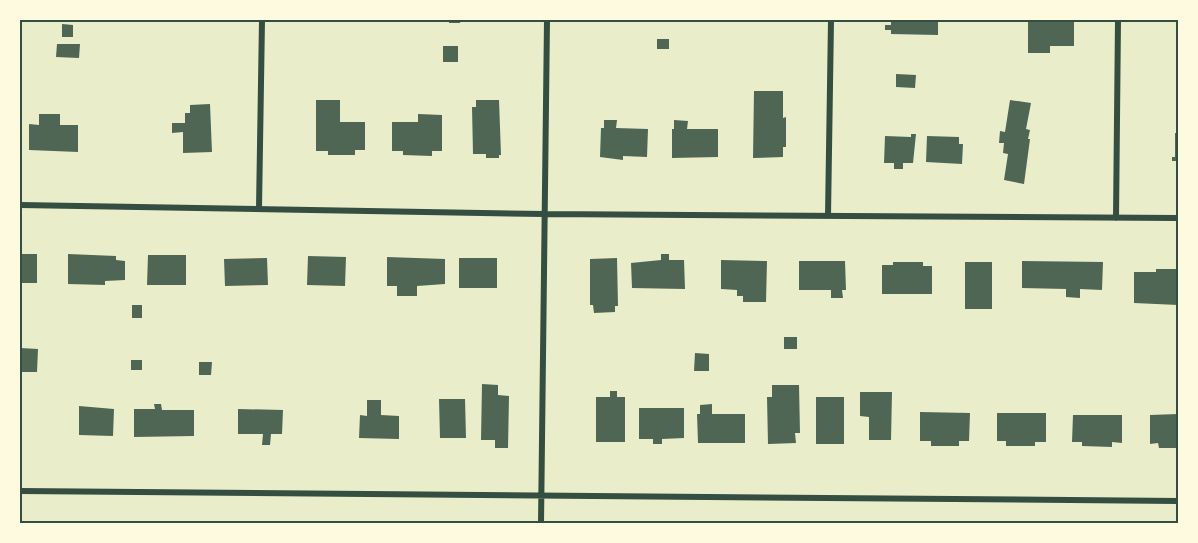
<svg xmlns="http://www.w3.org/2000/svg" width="1198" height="543" viewBox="0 0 1198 543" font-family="'Fira Sans Condensed',sans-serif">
	<rect width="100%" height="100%" fill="#e9edc9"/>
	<path fill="#4f6655" d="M449,20H461L460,23H449Z
		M891,20H938V35L891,34V30H885V25H891Z
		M1028,20H1074V46H1050V53H1028Z
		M62,24L73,25V37H62Z
		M657,39H669V49H657Z
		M57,44H80L79,58L56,57Z
		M443,46H458V62H443Z
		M896,74L916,75L915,88L896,87Z
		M754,91H783V118L786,117V147H783V157L753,158Z
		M316,100H340V122H365V150H355V155H328V151H316Z
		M476,100H499L501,155H499V158H486V154H473L472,107H476Z
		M1010,100L1031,103L1026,129L1030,130L1028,139H1030L1024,184L1004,180L1008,154L1003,153L1004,143H999L1000,131L1005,132Z
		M210,104L212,152L183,153V132L172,133V123H185V113H190V105Z
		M39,114H60V125H78V152L29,150V124L39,125Z
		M418,114L442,115V151H432V156L403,155V151H392V122H418Z
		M604,120H617L616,128L648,129L647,157L623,156V160L600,157L601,128H604Z
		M674,120L688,121L687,129H718V157L672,158V129H674Z
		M1175,133H1178V161H1172V157H1175Z
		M911,134H916L913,163H903V169H894V163H884L885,136L911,137Z
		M927,136L959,137V144H963L962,164L926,162Z
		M20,254H37V283H20Z
		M68,254L116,256V260L125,261V280L105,281V285L68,284Z
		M661,254H669V260H684L685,289L632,288L631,263L661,260Z
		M148,255H186V285H147Z
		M308,256L346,257L345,286L307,285Z
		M387,257L445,259V284L417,286V296H397V286H387Z
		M267,258L268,285L225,286L224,259Z
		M459,258H497V288H459Z
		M617,258L618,306H615V312L594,313L593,305H590V259Z
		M721,260L767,261L766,302H743V296H737V290L721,289Z
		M799,261H845L846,290H842L843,298H831V290H799Z
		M1022,261L1103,262L1102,290L1080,289V298L1066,297V289L1022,288Z
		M893,262H923V266H932V294H882V265H893Z
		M965,262H992V309H965Z
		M1156,269H1178V305L1134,303V272H1156Z
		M132,305H142V318H132Z
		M784,337H797V349H784Z
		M20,348L38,349L37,372H20Z
		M695,353L709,354V371H694Z
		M131,360H142V370H131Z
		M199,362H212L211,375H199Z
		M482,384L498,385V395L509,396L508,448H495V440H481Z
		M772,385H799L800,433H795L796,443L768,444L767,397H772Z
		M610,391H617V397H625V442H596V397H610Z
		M860,392H892L891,440H869V417L860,416Z
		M816,397H844V444H816Z
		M439,399H465L466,438H440Z
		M367,400H381V415L399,416V439L359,438L360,415L367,416Z
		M154,404H161L162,410H194V436L134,437V409H155Z
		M712,404V414H745V443H698L697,414H700V405Z
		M79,406L114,409L113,436L79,435Z
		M639,408H684V438L662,439V444H653V439H639Z
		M238,409L283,410L282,434H271L270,445H262L263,434H238Z
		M920,412L970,413L969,441H959V446H931V441H920Z
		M997,413H1046V442H1035V446H1006V441H997Z
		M1178,414V448H1159L1158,443L1150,444V415Z
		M1073,415H1122V443L1112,442V447L1082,446V442H1072Z"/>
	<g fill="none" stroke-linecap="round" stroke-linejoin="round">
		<path stroke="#344e41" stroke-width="6" d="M20,205L544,214L1178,218
			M259,208L262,20
			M828,216L831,20
			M1116,218L1118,20
			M20,491L1178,501
			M541,524L547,20"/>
	</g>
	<rect width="1198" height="543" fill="none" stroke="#fefae0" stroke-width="42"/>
	<rect x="21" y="21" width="1156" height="501" fill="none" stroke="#344e41" stroke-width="2"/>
</svg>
